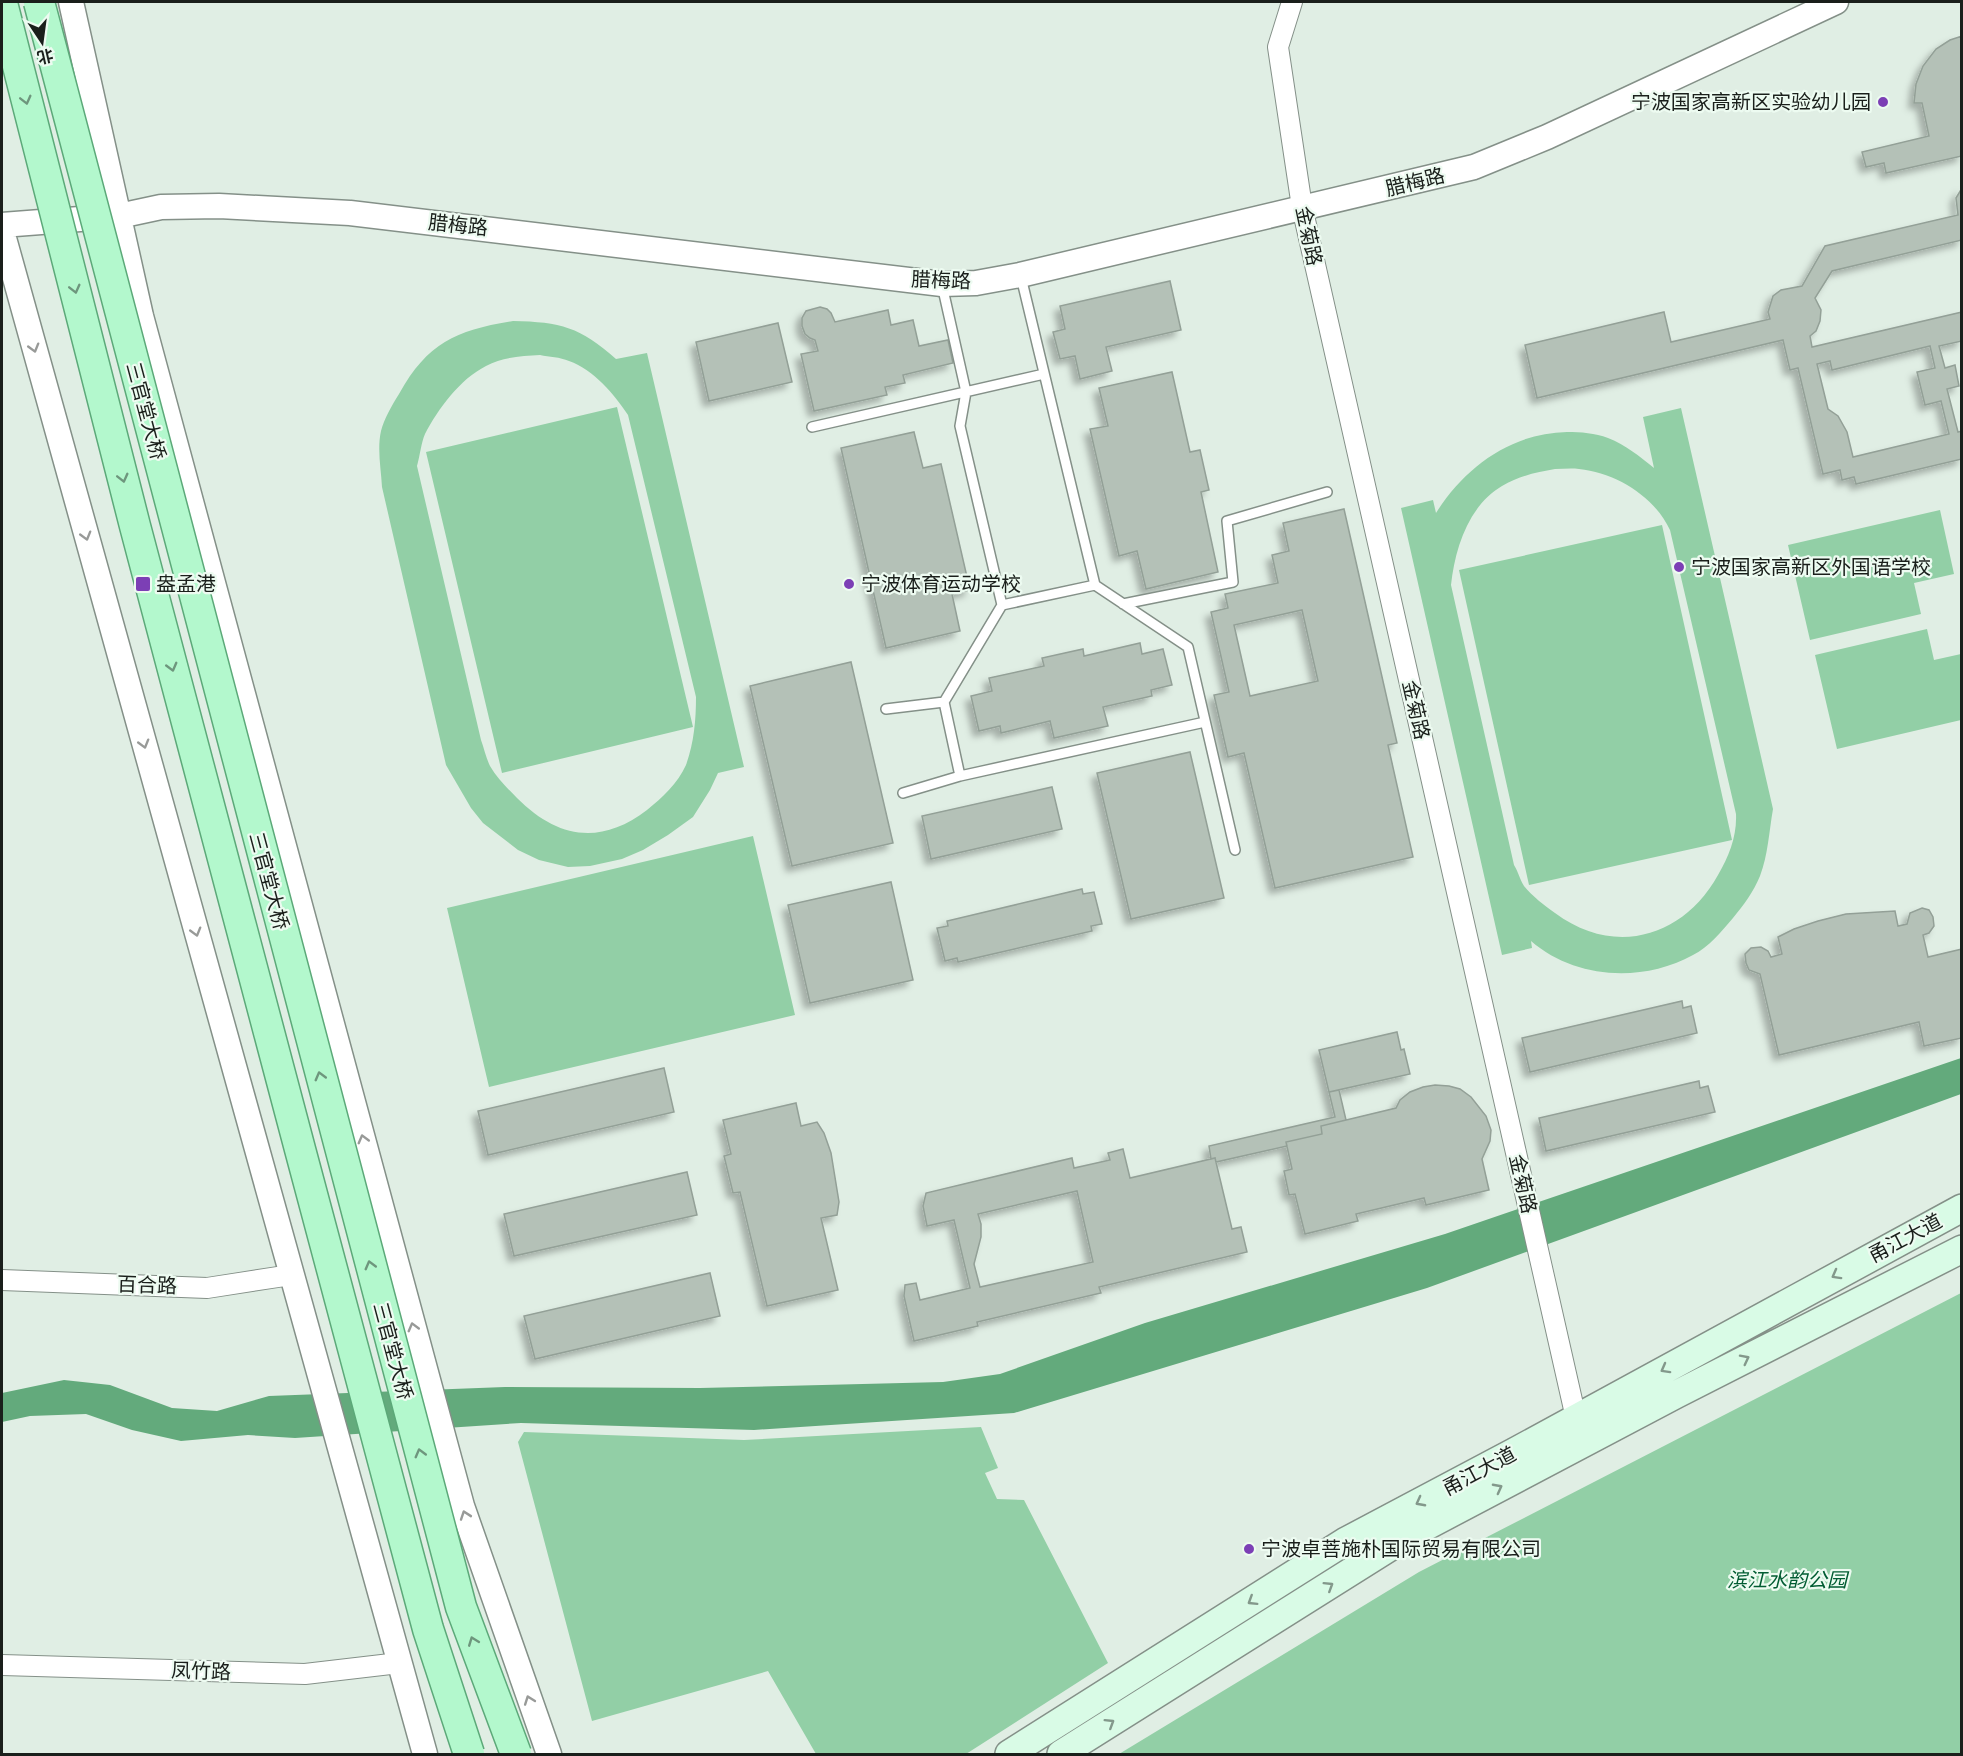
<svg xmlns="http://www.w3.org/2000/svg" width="1963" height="1756" viewBox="0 0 1963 1756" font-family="Georgia,'Noto Sans SC',serif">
	<defs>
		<filter id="shadow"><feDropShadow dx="-5.5" dy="5.5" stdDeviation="3" flood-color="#0004"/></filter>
	</defs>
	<rect width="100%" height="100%" fill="#e0eee4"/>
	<path fill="#92cfa6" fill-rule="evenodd" d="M513,321C561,322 580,327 616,359L647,353L744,767L718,773L710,790L693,817L668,835L643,850L622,859L590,866L568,867L539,860L518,850L483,823L471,808L446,765L382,487C381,469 377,449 381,431C384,419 392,405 399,394C428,342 457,330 513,321ZM540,355C549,357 560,357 569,361C594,370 614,394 628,415L696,697C696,720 694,743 686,765C678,783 662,798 647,810C600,846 557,838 517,798C507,788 497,778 490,766C486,758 484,748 481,740L417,466C420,456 421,443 425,434C438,409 460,379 486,366C503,357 522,356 540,355Z
		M617,407L693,727L502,773L426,452Z
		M1681,408L1773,809C1769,832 1768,855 1760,876C1754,891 1743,906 1733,918C1721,932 1709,947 1693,955C1642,983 1575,979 1531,941L1532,948L1502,955L1401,508L1433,500L1436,513C1465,467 1511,433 1567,432C1581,432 1595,433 1608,438C1626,445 1639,456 1654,468L1643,417ZM1555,469C1563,469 1571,468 1579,469C1616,473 1654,496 1670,530L1736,814C1737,836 1729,856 1718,875C1683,938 1614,957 1555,913C1545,906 1532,896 1524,886C1520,880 1518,871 1514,865L1451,585C1455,549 1468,506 1502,486C1519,476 1537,472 1555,469Z
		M1940,510L1954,574L1914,583L1921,614L1810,640L1788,545Z
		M1662,525L1732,840L1529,885L1459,570Z
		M1927,629L1934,660L1961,654V720L1837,749L1815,655Z
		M753,836L795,1015L489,1087L447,908Z
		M1961,1293V1754H1119L1419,1572Z
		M981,1427L998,1468L985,1473L997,1499L1024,1500L1108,1663L966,1754H816L768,1671L592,1721L518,1442L524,1432L744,1440Z"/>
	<path fill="#63aa7c" d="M1961,1058V1094L1427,1288L1014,1413L754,1430L521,1423L295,1438L248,1435L181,1441L132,1430L86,1414L30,1416L2,1422V1393L64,1380L110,1385L172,1408L217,1411L269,1396L505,1387L700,1388L943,1382L1000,1374L1145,1323L1445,1234Z"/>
	<path fill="#b4c1b7" stroke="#93a097" stroke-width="1.5" fill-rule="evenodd" filter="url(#shadow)" d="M1962,36V156L1886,173L1884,163L1866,167L1862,152L1929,136L1922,103H1914L1916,84L1923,66L1936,49L1950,40Z
		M1962,188V240L1832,271L1815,298L1821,310L1820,321L1816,331L1810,336L1812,347L1962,312V341L1939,346L1945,368L1955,365L1959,386L1947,389L1958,432L1962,431V459L1856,484L1854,477L1842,480L1840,470L1823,474L1798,368L1790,370L1783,340L1537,398L1525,345L1664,312L1671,342L1770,319L1768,312L1773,296L1781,290L1802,286L1825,246L1958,215L1956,198ZM1930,346L1935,368L1917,372L1925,405L1941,401L1949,434L1853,457L1847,432L1838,416L1828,409L1817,364L1830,361L1832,370Z
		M1170,281L1181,330L1106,347L1112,371L1080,379L1075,356L1060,359L1053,332L1065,329L1060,306Z
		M820,307L827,309L831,313L835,322L888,310L891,325L913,320L919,346L948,340L953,363L903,375L905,383L885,387L887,395L814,411L801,354L818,351L815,340L810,338L805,334L802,326V318L806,311Z
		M778,323L792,382L709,401L696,342Z
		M1172,372L1190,452L1200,450L1209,490L1201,492L1218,572L1146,589L1137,551L1119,556L1090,429L1108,426L1099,388Z
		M914,432L923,468L941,464L970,590L952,594L960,631L886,648L841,448Z
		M1344,509L1397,743L1388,745L1413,857L1275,888L1244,753L1228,757L1214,695L1229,692L1211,612L1228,608L1225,594L1278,583L1272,555L1289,551L1283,523ZM1302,610L1318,681L1250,696L1234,625Z
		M1140,643L1142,654L1163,649L1172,685L1151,690L1152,696L1103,707L1108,726L1054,738L1050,721L1001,733L1000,726L979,731L971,696L992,691L989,678L1044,666L1042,658L1083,649L1084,656Z
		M851,662L893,843L792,866L750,686Z
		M1190,752L1224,898L1131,919L1097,773Z
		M1052,787L1062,829L931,859L922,816Z
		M891,882L913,980L810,1003L788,905Z
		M1082,889L1083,894L1094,892L1102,924L1091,926L1092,931L958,962L957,958L945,961L937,928L948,926L947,921Z
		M1922,908L1929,910L1933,917L1934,926L1929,933L1923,935L1928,957L1962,949V1038L1924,1046L1919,1022L1779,1055L1760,974L1749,970L1746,963L1745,954L1751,948L1761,947L1768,951L1771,957L1782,954L1778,937L1794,929L1818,921L1846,914L1895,911L1898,926L1907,924L1910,913Z
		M1682,1001L1683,1008L1691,1006L1697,1033L1530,1072L1522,1038Z
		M1397,1032L1401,1050L1404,1049L1410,1074L1329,1092L1319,1050Z
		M664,1068L674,1112L488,1155L478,1111Z
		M1699,1081L1700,1088L1708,1086L1715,1112L1546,1151L1539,1118Z
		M1435,1085L1449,1086L1460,1089L1471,1097L1486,1116L1491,1130L1490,1141L1482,1159L1489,1190L1426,1205L1424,1198L1356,1214L1358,1221L1305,1234L1295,1194L1289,1195L1284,1171L1292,1169L1286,1142L1322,1134L1321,1126L1396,1108L1400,1100L1410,1092L1423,1087Z
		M1339,1090L1346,1120L1321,1126L1322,1134L1286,1142L1287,1146L1216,1162L1215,1158L1211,1159L1209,1146L1335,1117L1329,1092Z
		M796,1103L801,1126L817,1122L824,1133L831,1153L839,1202L837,1215L821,1218L838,1290L767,1306L740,1192L733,1193L724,1156L731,1154L723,1120Z
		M1123,1149L1130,1178L1215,1158L1232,1229L1241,1227L1247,1252L1099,1287L1101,1293L977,1322L978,1326L914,1341L904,1296L905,1285L916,1283L920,1300L970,1288L954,1220L927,1226L923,1206L926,1193L1072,1158L1074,1168L1110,1160L1108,1153ZM1077,1191L1093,1262L980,1287L974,1264L981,1237V1224L978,1214Z
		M687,1172L697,1215L514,1256L504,1214Z
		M710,1273L720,1316L535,1359L524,1316Z"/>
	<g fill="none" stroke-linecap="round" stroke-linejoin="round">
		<defs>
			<path id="service" d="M942,285L966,392L960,426L1002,605L1095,585L1021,277
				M812,427L1044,374
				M1095,585L1188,647L1235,850
				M1123,604L1233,582L1227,521L1327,492
				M886,709L944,702
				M960,776L944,702L1002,605
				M903,793L960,776L1205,722"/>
			<path id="minor" d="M1292,2L1278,47L1302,207L1576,1418
				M2,1280L207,1288L291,1275
				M2,1665L305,1674L399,1663"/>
			<path id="tertiary" d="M71,2L141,316L462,1506L549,1754
				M2,225L119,216L161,207L219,206L350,213L942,284L976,283L1020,275L1474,167L1547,137L1836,2
				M2,231L425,1754"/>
			<path id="secondary" d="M1009,1754L1346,1541L1514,1452L1962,1208
				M1061,1754L1406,1537L1677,1394L1962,1249"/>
		</defs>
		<use href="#service" stroke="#849088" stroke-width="12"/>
		<use href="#minor" stroke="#849088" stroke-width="22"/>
		<use href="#tertiary" stroke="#849088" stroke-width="27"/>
		<use href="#secondary" stroke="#849088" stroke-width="30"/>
		<use href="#service" stroke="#fff" stroke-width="9"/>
		<use href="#minor" stroke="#fff" stroke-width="20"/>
		<use href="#tertiary" stroke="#fff" stroke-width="24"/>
		<use href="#secondary" stroke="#d9fbe6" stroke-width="27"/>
		<defs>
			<path id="primary-bridge" d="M39,2L461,1607L516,1754
				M2,3L135,526L301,1153L428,1629L469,1754"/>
		</defs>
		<use href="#primary-bridge" stroke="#5ca979" stroke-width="33" stroke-linecap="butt"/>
		<use href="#primary-bridge" stroke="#b3f8cd" stroke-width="30"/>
	</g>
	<defs><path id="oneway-chevron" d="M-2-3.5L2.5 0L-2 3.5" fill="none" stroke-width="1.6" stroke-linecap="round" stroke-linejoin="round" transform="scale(1.5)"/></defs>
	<g stroke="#6e967d">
		<use href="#oneway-chevron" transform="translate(26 100) rotate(76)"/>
		<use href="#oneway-chevron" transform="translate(75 289) rotate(76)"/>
		<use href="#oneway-chevron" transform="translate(123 478) rotate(76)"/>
		<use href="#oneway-chevron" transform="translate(172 667) rotate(75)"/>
		<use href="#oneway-chevron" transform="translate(320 1076) rotate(-105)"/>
		<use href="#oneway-chevron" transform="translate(370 1265) rotate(-105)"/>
		<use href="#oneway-chevron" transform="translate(420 1453) rotate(-105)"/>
		<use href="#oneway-chevron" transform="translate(473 1641) rotate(-111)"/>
	</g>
	<g stroke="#989a98">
		<use href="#oneway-chevron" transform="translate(34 348) rotate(74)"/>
		<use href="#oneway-chevron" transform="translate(86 536) rotate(74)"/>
		<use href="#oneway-chevron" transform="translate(144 744) rotate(74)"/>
		<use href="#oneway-chevron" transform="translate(196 932) rotate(74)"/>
		<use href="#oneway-chevron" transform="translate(363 1139) rotate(-105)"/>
		<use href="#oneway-chevron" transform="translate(413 1327) rotate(-105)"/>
		<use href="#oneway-chevron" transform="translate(465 1515) rotate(-109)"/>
		<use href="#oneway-chevron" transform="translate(529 1700) rotate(-110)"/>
	</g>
	<g stroke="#83988b">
		<use href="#oneway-chevron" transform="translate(1836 1275) rotate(151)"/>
		<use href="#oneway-chevron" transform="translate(1745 1359) rotate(-27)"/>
		<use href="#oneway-chevron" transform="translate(1665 1369) rotate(151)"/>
		<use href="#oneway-chevron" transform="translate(1498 1488) rotate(-28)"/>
		<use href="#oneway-chevron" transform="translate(1420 1502) rotate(152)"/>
		<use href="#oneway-chevron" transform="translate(1329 1586) rotate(-32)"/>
		<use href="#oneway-chevron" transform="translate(1252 1601) rotate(148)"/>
		<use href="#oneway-chevron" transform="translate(1110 1723) rotate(-32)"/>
	</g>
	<g fill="#7c3fb5" stroke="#edfbf1" stroke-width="2">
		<circle cx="1883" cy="102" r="6"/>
		<circle cx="1679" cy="567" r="6"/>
		<rect x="135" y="576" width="16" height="16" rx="3"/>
		<circle cx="849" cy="584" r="6"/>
		<circle cx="1249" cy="1549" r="6"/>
	</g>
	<g text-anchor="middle" stroke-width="4.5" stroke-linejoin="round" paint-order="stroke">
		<g font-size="20" fill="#1a1f1b" stroke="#edfbf1" text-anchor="start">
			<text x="1871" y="109" text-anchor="end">宁波国家高新区实验幼儿园</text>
			<text x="1691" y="574">宁波国家高新区外国语学校</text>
			<text x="156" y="591">盎孟港</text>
			<text x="861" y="591">宁波体育运动学校</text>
			<text x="1261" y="1556">宁波卓菩施朴国际贸易有限公司</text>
		</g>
		<g font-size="20" fill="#1a1f1b" stroke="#edfbf1">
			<text transform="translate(1415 182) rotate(-14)" y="7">腊梅路</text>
			<text transform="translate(458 225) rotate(6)" y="7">腊梅路</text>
			<text transform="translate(1309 236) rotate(78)" y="7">金菊路</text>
			<text transform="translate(941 280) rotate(2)" y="7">腊梅路</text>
			<text transform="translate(146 411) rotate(75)" y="7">三官堂大桥</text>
			<text transform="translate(1416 710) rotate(77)" y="7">金菊路</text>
			<text transform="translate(269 881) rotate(75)" y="7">三官堂大桥</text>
			<text transform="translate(1523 1184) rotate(77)" y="7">金菊路</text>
			<text transform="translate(1905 1238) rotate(-28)" y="7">甬江大道</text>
			<text transform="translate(147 1285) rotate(2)" y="7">百合路</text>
			<text transform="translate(393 1351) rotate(75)" y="7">三官堂大桥</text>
			<text transform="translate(1479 1471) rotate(-28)" y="7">甬江大道</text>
			<text transform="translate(201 1671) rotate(2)" y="7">凤竹路</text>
		</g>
		<g font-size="20" font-style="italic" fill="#015c32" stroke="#edfbf1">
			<text x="1787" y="1587">滨江水韵公园</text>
		</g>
	</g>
	<rect width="1963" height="1756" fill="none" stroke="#1a1f1b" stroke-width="6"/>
	<g transform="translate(42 42) rotate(167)" stroke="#edfbf1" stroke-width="4.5" paint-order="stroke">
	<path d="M0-4.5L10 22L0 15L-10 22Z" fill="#1a1f1b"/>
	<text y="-9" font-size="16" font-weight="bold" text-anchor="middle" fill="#1a1f1b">北</text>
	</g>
</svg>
